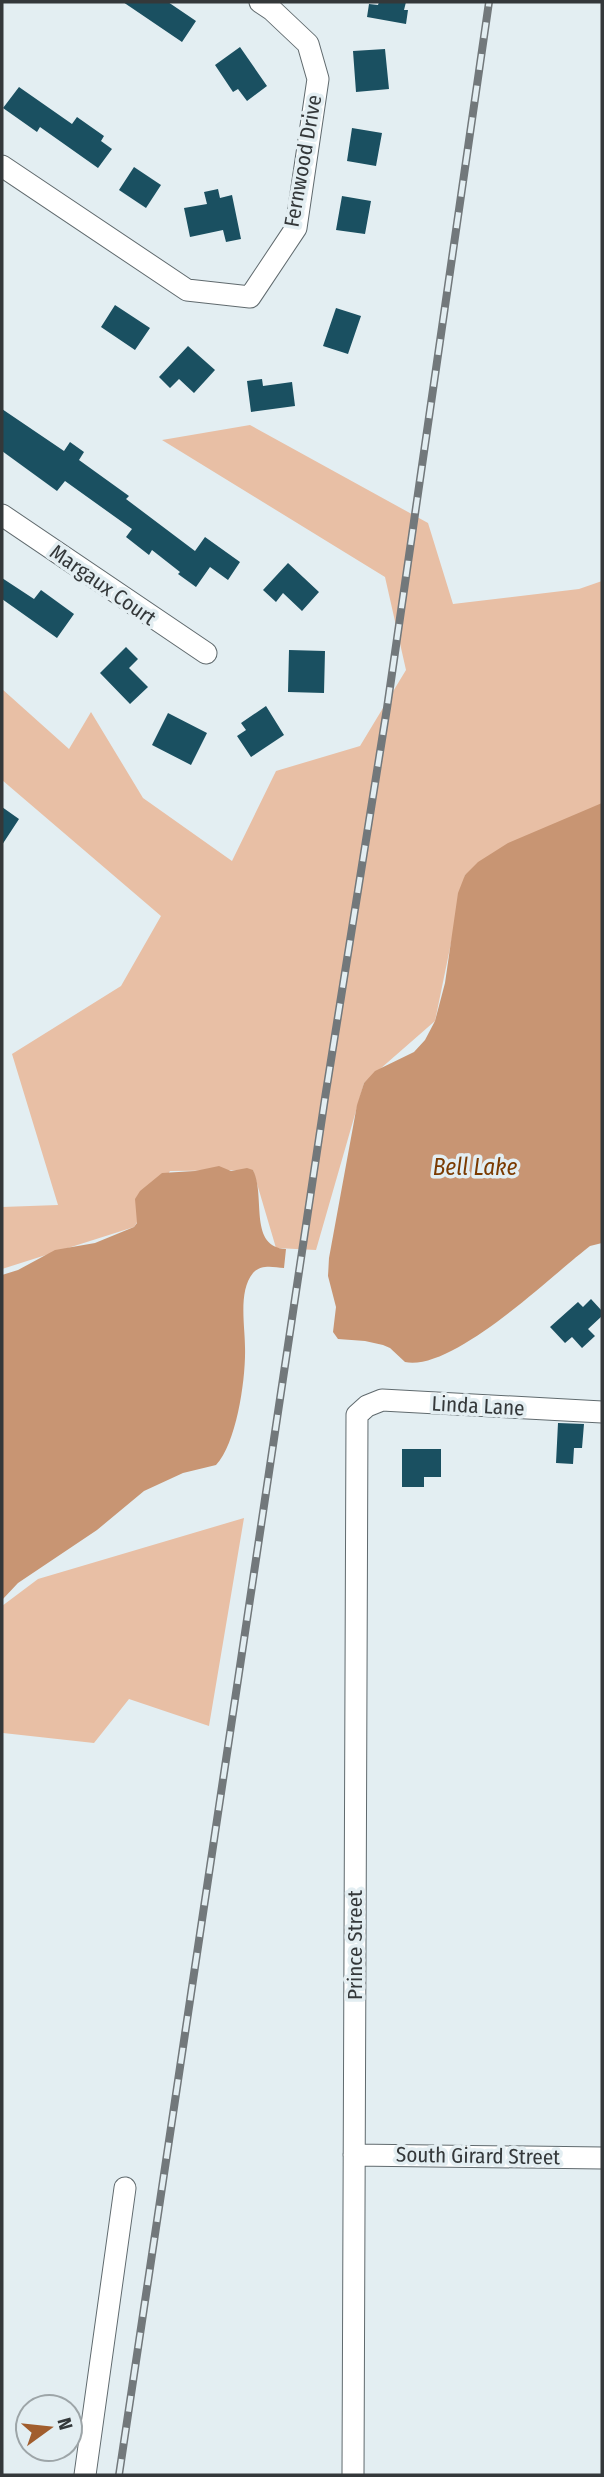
<svg xmlns="http://www.w3.org/2000/svg" width="604" height="2477" viewBox="0 0 604 2477" font-family="'Fira Sans Condensed',sans-serif">
	<rect width="100%" height="100%" fill="#e3eef2"/>
	<path fill="#e8bfa5" d="M250,425L428,523L453,604L579,589L602,581V806L465,875L435,1021L364,1083L316,1250L276,1248L253,1170L170,1171L134,1227L2,1269V1207L58,1205L12,1054L121,986L161,916L2,780V689L69,749L91,712L143,798L232,861L276,771L360,746L406,670L385,577L162,440Z
		M244,1518L209,1726L129,1699L94,1743L3,1733L2,1742V1606L38,1579Z"/>
	<path fill="#c89573" d="M602,803V1243L590,1246C552,1275 453,1372 405,1362L390,1348L383,1345L365,1341L338,1339L333,1332L336,1307L328,1276L329,1258L357,1105L364,1083L375,1071L414,1052L425,1040L435,1021L445,983L458,893L465,875L478,862L508,843Z
		M219,1166L231,1171L247,1168L253,1170C266,1196 248,1247 286,1249L284,1268C273,1267 261,1264 253,1273C238,1291 245,1326 245,1347C246,1377 237,1443 216,1465L183,1473L144,1491L97,1530L18,1583L2,1600V1275L18,1270L55,1250L95,1243L134,1227L137,1223L135,1199L140,1191L162,1173L195,1171Z"/>
	<path fill="#1a5061" d="M123,2H168L196,21L182,42Z
		M379,2H406L404,10H408L406,24L367,17L369,4L378,5Z
		M240,47L267,86L247,101L238,89L233,92L215,65Z
		M385,49L389,89L356,92L353,51Z
		M19,87L72,124L77,117L104,136L101,141L112,149L98,168L40,127L37,132L3,108Z
		M352,128L382,133L376,166L347,161Z
		M134,167L161,185L146,208L119,190Z
		M218,189L220,198L232,195L241,239L226,242L223,230L190,237L184,208L207,204L204,192Z
		M342,196L371,201L365,234L336,230Z
		M115,305L150,328L135,350L101,327Z
		M336,308L361,316L348,354L323,346Z
		M188,346L215,370L194,393L179,379L170,388L159,377Z
		M262,379L263,386L292,382L295,406L251,412L247,381Z
		M2,409L64,451L70,442L84,452L79,460L129,496L126,499L195,551L205,537L240,562L228,580L210,567L196,587L178,574L180,572L152,550L149,555L126,537L132,529L65,481L57,491L2,451Z
		M288,563L319,592L302,611L283,593L276,602L263,590Z
		M2,578L34,599L41,590L74,614L57,638L2,599Z
		M126,647L138,659L129,668L148,687L130,704L100,673Z
		M289,650L325,651L324,693L288,692Z
		M266,706L284,735L251,757L237,736L246,730L241,723Z
		M168,713L207,733L191,765L152,745Z
		M2,807L19,819L2,845Z
		M591,1299L602,1311V1316L588,1329L595,1336L582,1348L572,1337L565,1343L550,1327L578,1302L583,1307Z
		M558,1423L584,1424L582,1448H574L573,1464L556,1463Z
		M402,1449H441V1477H424V1487H402Z"/>
	<g fill="none" stroke-linecap="round" stroke-linejoin="round">
		<defs>
			<path id="minor" d="M2,166L187,290L250,297L296,228L318,79L308,44L272,10L260,2
				M2,515L206,653
				M354,2155L602,2158
				M85,2475L125,2188
				M353,2475L357,1415L367,1406L382,1400L602,1412"/>
		</defs>
		<use href="#minor" stroke="#606a6e" stroke-width="23"/>
		<use href="#minor" stroke="#fff" stroke-width="21"/>
		<defs>
			<path id="rail" d="M119,2475L325,1098L387,708L489,2"/>
		</defs>
		<use href="#rail" stroke="#72787b" stroke-width="8"/>
		<use href="#rail" stroke="#e3eef2" stroke-width="5" stroke-dasharray="16" stroke-linecap="butt"/>
	</g>
	<g text-anchor="middle" stroke-width="7" stroke-linejoin="round" paint-order="stroke">
		<g font-size="21" fill="#34383a" stroke="#e3eef2">
			<text transform="translate(303 161) rotate(-80)" y="7">Fernwood Drive</text>
			<text transform="translate(103 585) rotate(35)" y="7">Margaux Court</text>
			<text transform="translate(478 1406) rotate(3)" y="7">Linda Lane</text>
			<text transform="translate(355 1945) rotate(-90)" y="7">Prince Street</text>
			<text transform="translate(478 2156) rotate(1)" y="7">South Girard Street</text>
		</g>
		<g font-size="23" font-style="italic" fill="#7a3a00" stroke="#e3eef2">
			<text x="475" y="1175">Bell Lake</text>
		</g>
	</g>
	<rect width="604" height="2477" fill="none" stroke="#34383a" stroke-width="7"/>
	<g transform="translate(49 2428) rotate(75)"><circle r="33" fill="#e3eef2" stroke="#9da5a8" stroke-width="2"/>
	<path d="M0-5L12 26L0 18L-12 26Z" fill="#a15d2d"/>
	<text y="-10" font-size="19" font-weight="bold" text-anchor="middle" fill="#34383a">N</text>
	</g>
</svg>
